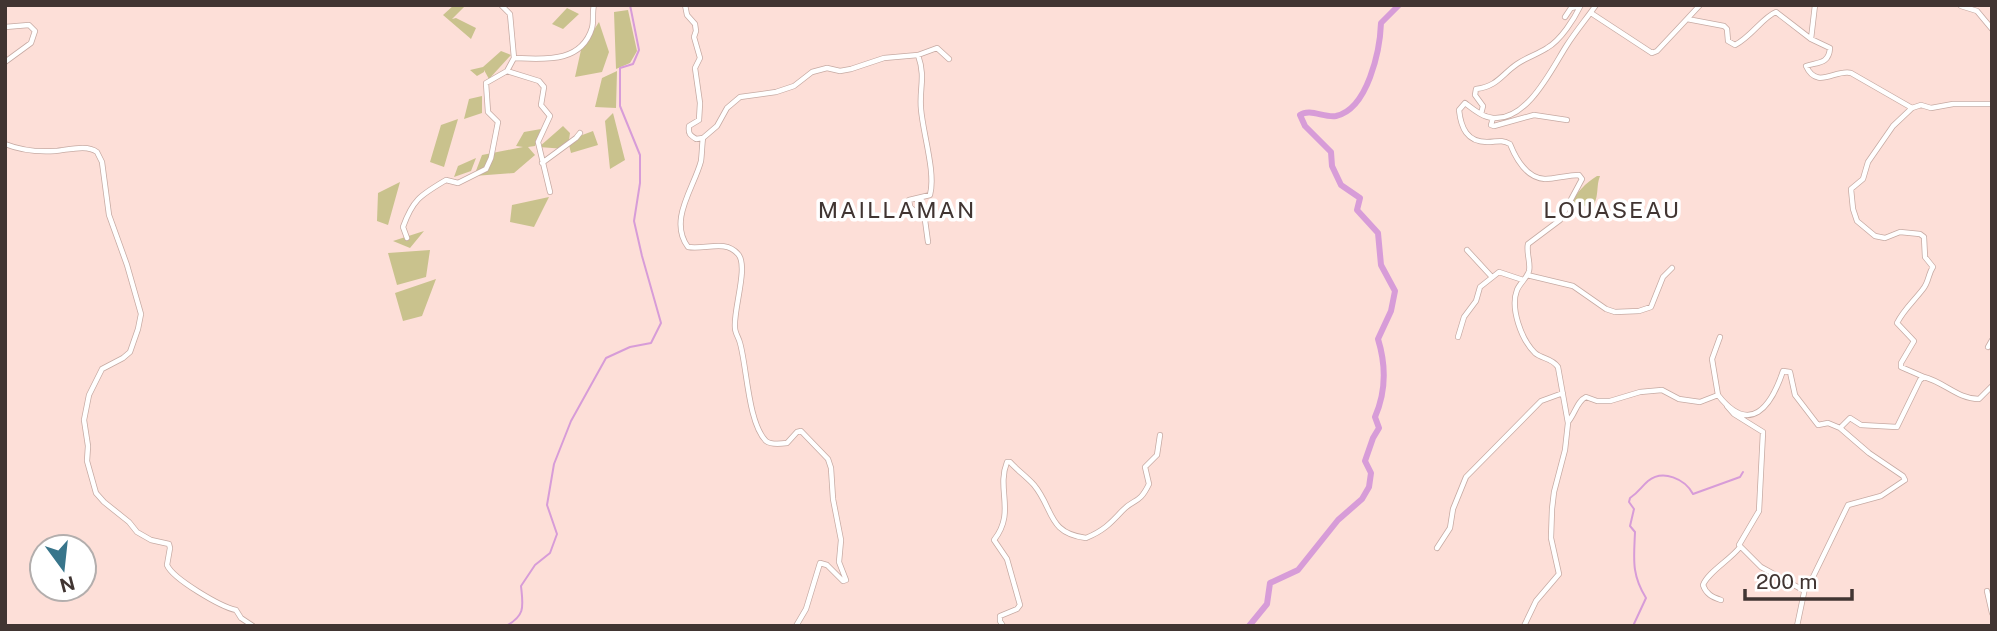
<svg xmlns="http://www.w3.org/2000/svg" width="1997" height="631" viewBox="0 0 1997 631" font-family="'Public Sans',sans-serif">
	<rect width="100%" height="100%" fill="#fddfd8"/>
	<path fill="#c9c28d" d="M454,5H466L452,19L456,18L476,28L471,39L443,15Z
		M567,8L579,14L563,29L552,24Z
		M628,10L637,51L630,63L616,69L614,12Z
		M599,22L609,52L602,72L575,77L581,50Z
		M501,51L511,55L489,79L484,70V72L477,76L470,70L483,67Z
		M617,71L616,108L595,107L602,78Z
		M482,96V113L464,119L469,99Z
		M613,113L625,160L610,169L605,121Z
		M458,119L444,167L430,162L441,125Z
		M563,126L570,133L569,140L593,131L598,145L571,153L568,141L565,149L539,147Z
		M541,129L535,146L528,147L535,155L514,173L474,176L482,155L523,147L516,146L524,132Z
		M476,158L471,171L454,177L458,166Z
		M1597,176H1600C1596,186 1599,195 1594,204L1573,208L1571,205C1575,193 1586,183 1597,176Z
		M400,182L388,225L377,221L378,193Z
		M549,197L534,227L510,222L512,205Z
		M424,231L410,248L393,241Z
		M430,250L426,277L397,285L388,253Z
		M436,279L422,316L403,321L395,293Z"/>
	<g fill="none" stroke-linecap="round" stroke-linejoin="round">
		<path stroke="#d79cd8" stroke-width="2" d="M506,626C526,615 523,606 521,586L535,565L550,553L557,534L547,505L554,464L571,421L606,358L630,347L651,343L661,323L642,256L634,221L640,183V155L620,106V68L633,64L639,50L630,5
			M1633,626L1646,598C1631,574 1634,558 1635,532L1630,526L1634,509L1629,502L1630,498C1639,492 1641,487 1648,481C1663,469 1685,479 1693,494L1740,477L1743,472"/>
		<path stroke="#d79cd8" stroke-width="6" d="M1249,626L1267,604L1270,583L1298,570L1338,520L1362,499L1369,487L1371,473L1365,461L1373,438L1379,428L1375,417C1386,392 1386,365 1378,339L1391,311L1395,291L1381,265L1378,233L1357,210L1360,198L1341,185L1332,166L1331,152L1305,126L1300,115C1310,108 1324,118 1336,116C1368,109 1380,50 1381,23L1399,5"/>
		<defs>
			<path id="minor" d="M501,5L510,14L514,58C543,59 581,64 592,28C594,21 592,12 594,5
				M685,5L687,15L695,24L696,31L694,37L700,58L695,68L700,103L699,120L689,126C688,134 690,135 696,139L703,138
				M1961,6L1977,11L1992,29
				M1591,13L1652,53L1657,51L1687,19L1724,26L1727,29L1728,41L1735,45C1751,37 1763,17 1776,12L1811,39L1830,48C1829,65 1816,62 1806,66C1817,90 1835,69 1851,73L1912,108
				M1565,17L1571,8L1580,6
				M1687,19L1700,5
				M5,27L29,25L35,31L31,43L5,62
				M1811,39L1815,5
				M918,55C926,78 919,88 921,109C923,134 936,173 930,195L909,200L910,207L925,220L928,242
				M507,71L539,81L544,87L541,105L550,116L538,142L550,192
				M1481,114L1483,106L1475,95L1476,89C1498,86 1501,75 1517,64C1527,57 1538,54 1547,48C1561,40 1574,19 1581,5
				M1493,118L1491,125L1494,126L1534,115L1567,120
				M5,144C20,150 39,152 55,151C68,150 87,144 97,152L102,162L109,215L127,265L141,314L138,329L130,352L123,358L102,369L89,395L84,420L88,446L87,461L96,493L104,502L129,522L137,532L151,540L169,544L170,548L167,565C173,579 221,607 236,610L241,618L253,626
				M542,163L576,138L580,133
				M407,238L403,227C413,199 421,195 446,180L458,183L486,169L491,158L498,122L488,112L486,83L507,71L514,58
				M1467,250L1491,276
				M1527,275L1573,286L1606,309L1615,312L1639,311L1651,307L1663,277L1672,268
				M1458,337L1464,317L1476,301L1480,287L1499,272L1523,280
				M1988,347L1992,340
				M1924,377L1901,367V363L1914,341L1897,323C1904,309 1914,301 1923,289C1929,282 1928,274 1933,267L1925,257L1924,237L1920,234L1900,232L1885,238L1875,236L1857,221L1853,209L1851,189L1863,179L1868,162L1893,126L1912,108L1921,105L1931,108L1953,104H1992
				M1718,395L1712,359L1720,337
				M1727,406L1734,414L1763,432L1759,511L1739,545L1761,567L1803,590
				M1568,422C1575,414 1577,401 1586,397L1597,401H1610L1640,392L1662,390L1679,399L1700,402L1718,395C1750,436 1771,407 1783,371L1790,372L1795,395L1818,425L1828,423L1840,428L1869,453L1903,476L1905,480L1881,496L1848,505L1813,577L1805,588L1797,626
				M1840,428L1850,418L1861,425L1897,427L1920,380L1924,377C1944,382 1958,399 1979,399L1992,386
				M1437,548L1450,528L1453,509L1466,477L1541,401L1563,393
				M1987,591L1992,613
				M1721,600C1712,597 1706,594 1703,585C1708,572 1730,560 1740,547
				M796,626L806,609L820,563L827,565L843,581L846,580L839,562L841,540L833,499L831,468L828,459L801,431L797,432L787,443C780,444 771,445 766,441C748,423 747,367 740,343C739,338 735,333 735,328C733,310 749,266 738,254C725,239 705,250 688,247C668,220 694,188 701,161C702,153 702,145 703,138L717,126L727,108L740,97L776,92L794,86L812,72L827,68L840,71L851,69L884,58L918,55L937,48L949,59
				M1003,626L1000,621V616L1017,609L1020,605L1007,559L994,540C1016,512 996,490 1007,462H1010C1017,470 1027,477 1034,485C1054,509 1047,533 1086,538C1103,531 1110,524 1122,511C1134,498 1139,505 1149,484L1145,467L1157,455L1160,435
				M1524,626L1536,601L1559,574L1551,538L1552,509L1554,492L1565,450L1568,423L1558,367C1552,358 1542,359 1535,353C1521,339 1510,308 1517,290C1520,283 1527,278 1529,271C1531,263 1526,253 1528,244L1560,220L1582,179L1579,175C1567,175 1556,179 1545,179C1526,178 1516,159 1510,144C1501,139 1497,142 1487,142C1467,142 1461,128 1459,110L1465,103C1473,109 1482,117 1493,118C1528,121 1552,68 1567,45C1576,31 1587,18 1596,5"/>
		</defs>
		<use href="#minor" stroke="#c6aaa3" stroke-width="6"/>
		<use href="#minor" stroke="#fff" stroke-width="4.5"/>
	</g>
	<g text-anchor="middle" stroke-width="7" stroke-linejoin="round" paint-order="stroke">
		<g font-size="23" letter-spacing="2" fill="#413532" stroke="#fff">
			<text x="897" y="218">MAILLAMAN</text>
			<text x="1612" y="218">LOUASEAU</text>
		</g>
	</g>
	<rect width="1997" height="631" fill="none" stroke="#413532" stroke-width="14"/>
	<g transform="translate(63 568) rotate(165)"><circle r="33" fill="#ffffff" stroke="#b3aead" stroke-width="2"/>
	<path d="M0-5L12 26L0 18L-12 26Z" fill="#38758b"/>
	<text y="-10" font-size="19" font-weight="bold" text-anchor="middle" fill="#413532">N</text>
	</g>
	<path d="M1745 589v10h107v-10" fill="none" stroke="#413532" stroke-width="3.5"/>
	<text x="1756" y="589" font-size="21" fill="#413532" stroke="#ffffff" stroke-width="5" paint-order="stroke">200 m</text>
</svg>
